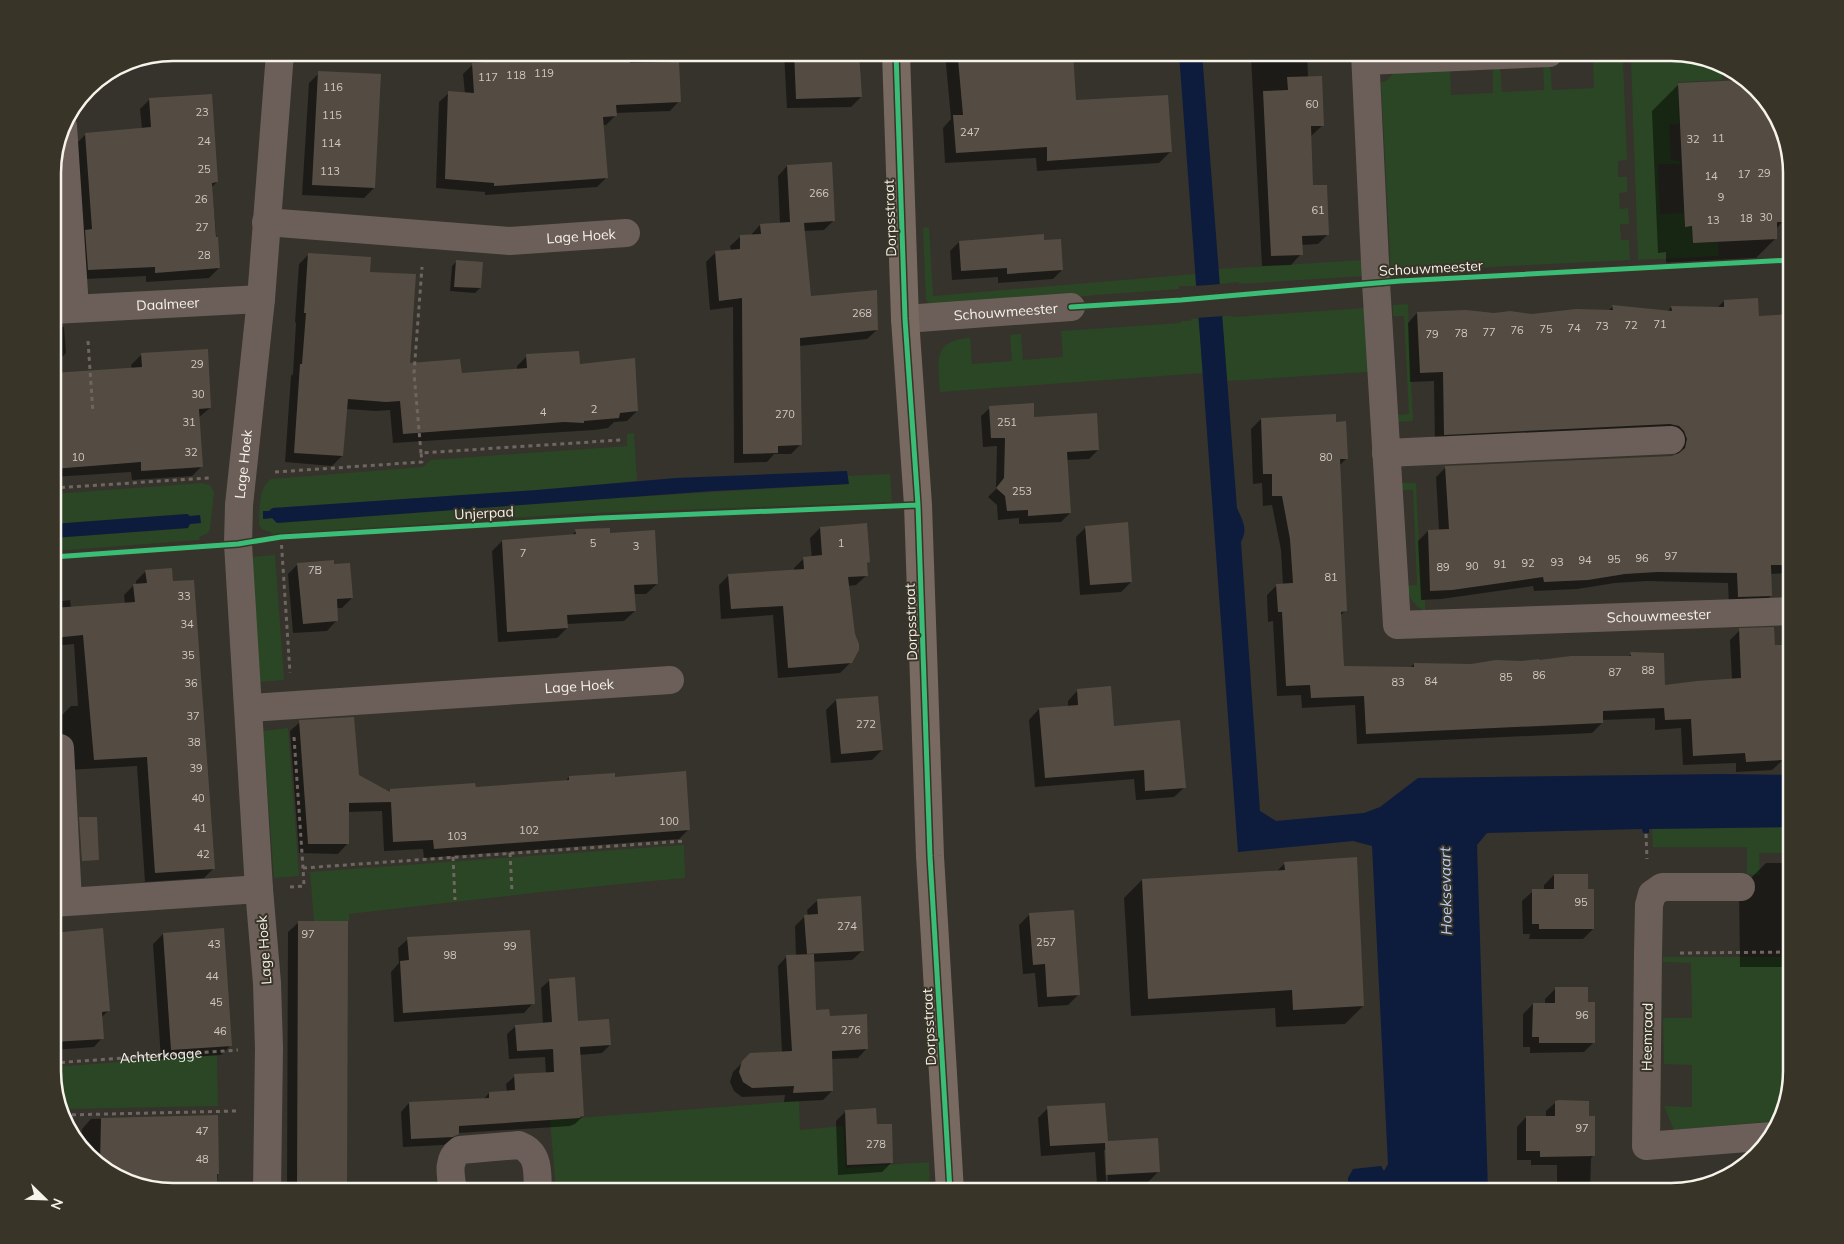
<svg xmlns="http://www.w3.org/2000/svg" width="1844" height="1244" viewBox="0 0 1844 1244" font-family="Mulish,sans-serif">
	<rect width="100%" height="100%" fill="#35332c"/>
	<path fill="#2b4624" d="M1686,57L1739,75H1722V80L1678,82L1679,124H1669L1671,160L1680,161V164H1658L1660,214L1684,213V226L1692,227L1693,243L1718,242L1719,256L1638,260L1631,60Z
		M1623,60L1627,160L1618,161V177H1627V192L1619,193L1620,209L1628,208L1629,224H1620L1621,240H1629L1630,260L1391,272L1381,82L1386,81L1396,71L1450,68L1451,95L1493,93V67L1500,66L1502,92L1544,90L1543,64H1550L1552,90L1594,88L1593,62Z
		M53,222H56L59,278L53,290Z
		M929,227L933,296L1195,274L1196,286H1179V289L933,307L926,300L923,228Z
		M1363,260L1364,276L1239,284V282L1220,284L1219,283V269Z
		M1408,304L1413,421L1398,422V415L1409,414L1404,316H1393V305Z
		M1364,308L1368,372L1227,381L1222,316H1233V317Z
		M1199,318L1203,373L940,392C938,362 932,340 970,338L972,364L1012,361L1010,335L1021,334L1023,360L1063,357L1061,331L1181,323V321H1191V319Z
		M634,433L637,481L537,490L273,508H271L264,519L848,484V476L890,474L892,502L570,514L271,535V532L263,530L259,525C259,512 259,485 271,479L423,467L431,460L627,446V434Z
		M202,483L210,485L214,492L210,529L208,533L199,537L200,540L53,551V538L188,528L190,524L201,523L187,514L53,524V494Z
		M1401,483H1416L1422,600H1425V611C1414,606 1409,598 1407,586L1417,585L1413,490H1402Z
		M275,555L284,680L259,682L250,557Z
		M288,728L299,876L274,878L263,731Z
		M1791,827V853H1759L1760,875L1747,874V847H1653L1652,829Z
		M684,845L685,878C573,888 461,901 349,914V921H314L310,872Z
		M1663,957H1791V1071L1776,1121L1674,1130L1664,1106L1692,1107V1065L1664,1064L1663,1018H1692L1691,963L1663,962Z
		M217,1055L218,1106L62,1109L53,1078V1067Z
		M799,1101L800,1130L843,1126L846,1168L929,1162L930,1191H556L550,1120Z"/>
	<path fill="#0d1c3d" d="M1179,53H1202L1237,508C1243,522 1248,528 1241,542L1260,811L1276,821L1364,813L1380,807L1418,778L1721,774L1791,775V827L1649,829V833H1643L1642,829L1487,833L1477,845L1488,1191H1385L1378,1187L1348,1189V1178L1353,1169L1381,1166L1384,1171L1388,1164L1372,846L1353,841L1238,852Z
		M847,471L849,484L713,491L277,523L272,518L263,519V511H269L273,508L537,490L676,478Z
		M187,514L190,516L200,515L201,523L190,524L188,528L53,538V524Z"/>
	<path fill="#35332c" d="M1222,284L1224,316L1196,318L1194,286Z"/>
	<path fill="#0007" fill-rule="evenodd" d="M615,53H677L679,101L670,111L616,113V115L606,125H603L607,177L597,187L485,195V192L436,188L439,102L449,93L465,94L463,74L473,64L615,54Z
		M784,53H858L861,97L851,107L787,108Z
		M945,53H1072L1075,102L1170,152L1159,163L1037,171L1036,158L945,163L943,128L951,119Z
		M1247,53H1307L1308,77L1323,125L1311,136L1312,186L1328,234L1318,244L1301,245V254L1291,265L1262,266L1251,57H1247Z
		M319,73L374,188L364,198L302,195L309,83Z
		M1741,76L1775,113L1778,123L1783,221L1776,229V238L1749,265L1666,269V252L1658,253L1652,111L1679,84L1731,81Z
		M150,99L217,182L212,187L219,268L209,278L146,282V276L86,279L76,144L86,134L142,129L140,109Z
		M787,166L834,220L824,230L804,231L810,297L877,330L867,339L799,346L801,444L791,454H774L767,462L734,463L733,307L710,310L706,262L715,253L731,251L730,246L740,237L751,235L760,225L780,224L778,176Z
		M959,242H1043L1062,270L1053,279L998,283V277L952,280L950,251Z
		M309,254L369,273L409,364L460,374L517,370V366L527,356L579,366L637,411L627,421L614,422L608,428L594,430L393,443L390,410L376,411L346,409L342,456L332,466L285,462L291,376L293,374L296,323L295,322L299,264Z
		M457,261L480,288L475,293L450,291L452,266Z
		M1724,301L1758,317L1791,424V572L1790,573L1770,574L1771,596L1761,605L1729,606L1728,583L1647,581L1615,583L1577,589L1534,591L1533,586L1441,599L1421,600L1418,541L1428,531L1439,530L1436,477L1446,467L1672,457L1676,456L1677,449L1435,444L1434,381L1410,382L1408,323L1417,313L1532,315L1608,311L1613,306L1667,312L1671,307L1717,308Z
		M53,327H64L66,353L61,358H53Z
		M206,350L210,408L198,418L202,466L192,476L132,480L131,472L53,477V374L132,369L131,365L141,355Z
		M990,408L1033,419L1098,450L1089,459L1067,460L1070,513L1061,522L1019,524V518L998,520L997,505L988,497L996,489L997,446L983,447L981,416Z
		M1261,419L1335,423L1347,458L1339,466L1346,610L1340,616L1343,667L1410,668L1414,664L1472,665L1627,658L1631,654L1664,687L1732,680L1730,640L1740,630L1773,647L1791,646V751L1782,752L1783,760L1772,770L1736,772V763L1683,765L1681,728L1655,730V718L1602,720V723L1592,733L1357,744L1355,705L1302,708L1301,695L1277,696L1273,621L1268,622L1267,595L1277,585H1283L1281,550L1272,505L1263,506L1262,483L1253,484L1251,429Z
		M1086,527L1131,582L1121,592L1080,595L1076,537Z
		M820,528L869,562L866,564L867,575L856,585L848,586L851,662L840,673L778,678L773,615L721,619L719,585L729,575L794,571V568L804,558H812L810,538Z
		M576,531L608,534L657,584L646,594H634L635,611L624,621L567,624V628L557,638L498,642L492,551L502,541L571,536Z
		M298,564L352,598L342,608H336L337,620L327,631L293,633L288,574Z
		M146,571L172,582L214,868L204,878L145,882L137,766L67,770L63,749L61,716L71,706H78L74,644L53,646V589L55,602L70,600L71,608L125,604L124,595L134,585H136V581Z
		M1078,690L1113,727L1185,787L1174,797L1136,800L1134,779L1035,787L1029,720L1039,709L1068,707V701Z
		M836,700L882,750L872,760L831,763L826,710Z
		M300,722L358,776L389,793L391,791L475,788L565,782L569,777L614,778L689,829L679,839L424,858L423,849L384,851L382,811L347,812V844L338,854L299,853L290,731Z
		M1285,863L1363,1006L1345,1024L1276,1027L1275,1008L1131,1016L1124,898L1142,880L1276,872Z
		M1766,863H1791V967H1740L1739,890Z
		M1554,875L1587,890L1593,929L1583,939H1529L1530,934H1523L1522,901L1533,891H1544V885Z
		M818,900L863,950L852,960L813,962L815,1011L829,1017L867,1048L858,1058L831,1059L832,1091L823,1100L784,1102L785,1095L742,1097L734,1091L730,1082L733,1072L743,1062L782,1053L778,966L787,956H796L795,926L805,916H808L807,910Z
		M1030,914L1078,995L1068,1005L1038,1007L1035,973L1023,974L1019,925Z
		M299,922L346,1191H287L288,932Z
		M102,929L108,1011L101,1018L102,1038L94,1047L53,1050V935Z
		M163,934L231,1045L221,1055L161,1059L153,944Z
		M408,939L533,1003L524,1013L394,1022L391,972L399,963L398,948Z
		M550,980L577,1022L610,1045L602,1053L579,1055L583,1116L575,1124L570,1126L458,1133L449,1143L443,1145L403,1147L401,1112L409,1103L483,1100L489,1093L507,1092L506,1084L515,1076L546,1074L545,1057L509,1059L507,1034L516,1026L543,1024L541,988Z
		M1555,989L1587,1004L1594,1042L1584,1052L1530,1053V1047H1523V1014L1533,1004H1545V999Z
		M1556,1102L1588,1117L1594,1155L1591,1158L1590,1191H1557V1165H1531V1160H1517V1127L1526,1117H1546V1111Z
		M1048,1108L1107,1142L1159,1171L1148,1182L1097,1185L1095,1152L1041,1156L1038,1118ZM1104,1150H1106L1108,1181H1106Z
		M846,1111L876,1126L892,1162L882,1172L838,1175L836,1121Z
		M217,1116L218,1191L173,1192L106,1171L72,1134H82V1129L91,1119Z
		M435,1187L436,1191H404L406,1190Z"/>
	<path fill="#544c42" d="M794,52H859L862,97L796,99Z
		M962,52H1073L1076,100L1168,95L1172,152L1047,161V147L956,153L953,115H963L958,59H963Z
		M613,53V58L629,57L630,63L679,62L681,102L616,105L617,116L603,117L608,178L494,186V183L445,179L448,91L474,93L472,63Z
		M318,71L381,74L375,188L312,185Z
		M1322,76L1324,126H1311L1313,185H1327L1329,235L1302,236L1303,255L1271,256L1263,91L1288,90L1287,77Z
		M1744,80L1775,113L1780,129L1785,222H1777V239L1693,243L1692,226L1685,227L1678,83Z
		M212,94L218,182L212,183L216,237H218L220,268L155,273V267L88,270L85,230L92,229L85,133L151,127L149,98Z
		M832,162L835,221L804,223L811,296L877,290L878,330L800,338L802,445L778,446V453L743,454L742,298L719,301L715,251L740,249V235L761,234L760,224L790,222L787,165Z
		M1044,234V240L1061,239L1063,270L1007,274V268L961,271L959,241Z
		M308,253L371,257L370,272L416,274L410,363L460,359L462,373L527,368L526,354L579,351L580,364L635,358L638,411L620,413L619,418L584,421V423L564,422L403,434L400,401L386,402L348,399L343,456L294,453L300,364H302L306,313H304Z
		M456,260L483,262L481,288L454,287Z
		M1758,298L1759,316L1792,314V565H1771L1772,596L1738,597L1737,573L1657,572L1625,574L1588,580L1544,582L1543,577L1452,590L1430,591L1428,530L1449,529L1445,466L1672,456L1679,453L1685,448L1687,439L1684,431L1679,426L1670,424L1444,435L1443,372L1420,373L1417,312L1466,310L1494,313L1510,311L1532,314L1576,309L1613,310L1612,305L1672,311L1671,306L1724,307V300Z
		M208,349L211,408L199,409L203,467L141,471V462L53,469V413H57L53,373L142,367L141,353Z
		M1034,403V417L1097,413L1099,450L1067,452L1071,513L1028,516V510L1007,511L1005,496L996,488L1004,478L1005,438H991L989,406Z
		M1336,414V422L1346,421L1348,459H1340L1347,611L1341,612L1344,666L1414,667V663L1471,664L1496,660L1522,661L1539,659V660L1571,656H1631L1630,652L1664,653L1665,685L1697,681L1741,678L1739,628L1774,627L1775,645H1792V742L1783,743L1784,760L1746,762L1745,753L1693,756L1691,719L1665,720L1664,708L1603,711V723L1366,734L1364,696L1311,698L1310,685L1286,686L1282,612H1278L1276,584L1293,583L1290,539L1282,496H1272V474H1263L1261,418Z
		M1128,522L1132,582L1090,585L1085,526Z
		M867,523L870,562L867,563L868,576L848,577L855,634L859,644V650L852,663L788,668L783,606L731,609L728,574L804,569L803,557L822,555L820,527Z
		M610,528V533L655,530L658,584L634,585L636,611L567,615L568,628L507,632L502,540L576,534L575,529Z
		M334,560V564L350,563L353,598L337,599L338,621L303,624L297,563Z
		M172,568L173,581L194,580L215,869L155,873L147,757L94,760L83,635L53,638V608L135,602L133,584L147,583L145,570Z
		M1111,686L1114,726L1180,720L1186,788L1145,791L1144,770L1045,778L1039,708L1078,705L1077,689Z
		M878,696L883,750L841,754L836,699Z
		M354,717L359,775L390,792V789L475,783L476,787L569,780V776L615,773V777L686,771L690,830L434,849L433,840L393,842L391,802L349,803V844H308L299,720Z
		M79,817H97L99,860L82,861Z
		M1357,857L1364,1006L1293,1010L1292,990L1148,999L1142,879L1285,870L1284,862Z
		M1554,874H1588V889H1594V929H1539V924H1532V889H1554Z
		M861,896L864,951L807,954L804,915L818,914L817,899Z
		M1074,910L1080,995L1047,997L1045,964L1033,965L1029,913Z
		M298,921H348L347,1192H297Z
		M103,928L110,1011L102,1012L104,1039L53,1042V933Z
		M224,928L232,1046L171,1050L163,933Z
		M530,930L535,1004L403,1013L400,961L409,960L407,937Z
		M814,954L816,1010L829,1009L830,1016L867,1014L868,1049L832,1051L833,1091L793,1093L794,1086L752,1088L743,1082L739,1072L742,1061L750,1053L792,1051L786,955Z
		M575,977L578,1021L609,1019L611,1045L580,1047L584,1116L580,1117V1118L459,1126V1134L453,1137L411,1139L409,1102L489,1098V1092L515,1090L514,1074L554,1072L553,1049L517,1051L515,1025L552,1022L549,979Z
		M1555,987H1588V1002H1595V1043H1539V1037H1532L1533,1003H1555Z
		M1559,1100L1589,1101V1116H1595V1156L1540,1157V1151H1526V1116H1555V1101Z
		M1105,1103L1108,1141L1158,1138L1160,1172L1106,1175L1105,1143L1050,1146L1047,1106Z
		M876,1108L877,1124H892L893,1163L847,1165L845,1110Z
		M218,1115L219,1174H217L218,1192H173L106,1171L100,1165L101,1118Z"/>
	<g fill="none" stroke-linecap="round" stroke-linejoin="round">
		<g stroke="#6f6661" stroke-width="3" stroke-dasharray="4 4" stroke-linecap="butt">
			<path d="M88,341L93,413"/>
			<path d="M421,453L414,373L422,267"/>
			<path d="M275,472L422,462L421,453L621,440"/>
			<path d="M53,488L209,478"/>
			<path d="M281,537L290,673"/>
			<path d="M294,737L303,868"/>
			<path d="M1646,834L1647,859"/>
			<path d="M510,853L512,892"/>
			<path d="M453,857L455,900"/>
			<path d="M290,887L304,886L303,868L685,841"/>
			<path d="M1680,953L1791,952"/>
			<path id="s1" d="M53,1063L238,1050"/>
			<path d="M64,1115L237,1111"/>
		</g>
		<g stroke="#6c5f59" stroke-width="28">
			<path id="s2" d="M1365,53L1376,283L1397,625L1791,611"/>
			<path d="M1366,61L1549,53"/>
			<path d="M63,126L75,308"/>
			<path id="s3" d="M266,222L510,241L626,233"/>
			<path id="s4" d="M53,310L261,299"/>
			<path id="s5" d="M905,319L1071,307"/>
			<path d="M1386,453L1671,440"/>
			<path id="s6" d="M249,708L670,680"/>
			<path d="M53,748H60L68,901"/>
			<path d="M1741,887H1662L1652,894L1649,905L1648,953L1646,1146L1772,1136"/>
			<path d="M53,903L259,889"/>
			<path id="s7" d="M267,1191L269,1048L267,983L259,889L238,544L239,505L261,299L280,53"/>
			<path d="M453,1191C451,1176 446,1160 460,1150L519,1145C540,1153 537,1172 538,1191"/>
		</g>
		<path stroke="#786961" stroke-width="28" d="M896,53L905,319L918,505L930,856L950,1191"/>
		<defs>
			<path id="cycleway" d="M896,53L905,319L918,505L930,856L950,1191
				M1071,307L1181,300L1400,281L1791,260
				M53,557L238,544L281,537L601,518L918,505"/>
		</defs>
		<use href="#cycleway" stroke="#393428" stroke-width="8"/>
		<use href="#cycleway" stroke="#3abd76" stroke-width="5"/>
	</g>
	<g text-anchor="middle" stroke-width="4" stroke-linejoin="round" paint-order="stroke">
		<g font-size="11" fill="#cec9c1">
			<text x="544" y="77">119</text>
			<text x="516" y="79">118</text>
			<text x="488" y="81">117</text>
			<text x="333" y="91">116</text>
			<text x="1312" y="108">60</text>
			<text x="202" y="116">23</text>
			<text x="332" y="119">115</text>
			<text x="970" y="136">247</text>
			<text x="1718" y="142">11</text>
			<text x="1693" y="143">32</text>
			<text x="204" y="145">24</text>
			<text x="331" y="147">114</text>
			<text x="204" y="173">25</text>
			<text x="330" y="175">113</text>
			<text x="1764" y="177">29</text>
			<text x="1744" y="178">17</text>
			<text x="1711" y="180">14</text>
			<text x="819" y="197">266</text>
			<text x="1721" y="201">9</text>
			<text x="201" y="203">26</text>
			<text x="1318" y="214">61</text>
			<text x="1766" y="221">30</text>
			<text x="1746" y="222">18</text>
			<text x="1713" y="224">13</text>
			<text x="202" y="231">27</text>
			<text x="204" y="259">28</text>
			<text x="862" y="317">268</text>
			<text x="1660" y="328">71</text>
			<text x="1631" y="329">72</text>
			<text x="1602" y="330">73</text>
			<text x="1574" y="332">74</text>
			<text x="1546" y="333">75</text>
			<text x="1517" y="334">76</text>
			<text x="1489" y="336">77</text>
			<text x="1461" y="337">78</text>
			<text x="1432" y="338">79</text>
			<text x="197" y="368">29</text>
			<text x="198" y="398">30</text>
			<text x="594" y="413">2</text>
			<text x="543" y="416">4</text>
			<text x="785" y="418">270</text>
			<text x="189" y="426">31</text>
			<text x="1007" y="426">251</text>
			<text x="191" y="456">32</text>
			<text x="78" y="461">10</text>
			<text x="1326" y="461">80</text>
			<text x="1022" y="495">253</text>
			<text x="593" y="547">5</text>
			<text x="841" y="547">1</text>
			<text x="636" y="550">3</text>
			<text x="523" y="557">7</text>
			<text x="1671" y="560">97</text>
			<text x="1642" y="562">96</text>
			<text x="1614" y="563">95</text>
			<text x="1585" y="564">94</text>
			<text x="1557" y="566">93</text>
			<text x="1528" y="567">92</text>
			<text x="1500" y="568">91</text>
			<text x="1472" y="570">90</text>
			<text x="1443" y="571">89</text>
			<text x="315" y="574">7B</text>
			<text x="1331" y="581">81</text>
			<text x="184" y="600">33</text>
			<text x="187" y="628">34</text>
			<text x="188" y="659">35</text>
			<text x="1648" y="674">88</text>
			<text x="1615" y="676">87</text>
			<text x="1539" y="679">86</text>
			<text x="1506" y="681">85</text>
			<text x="1431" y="685">84</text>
			<text x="1398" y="686">83</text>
			<text x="191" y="687">36</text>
			<text x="193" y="720">37</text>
			<text x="866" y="728">272</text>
			<text x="194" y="746">38</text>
			<text x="196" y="772">39</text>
			<text x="198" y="802">40</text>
			<text x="669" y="825">100</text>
			<text x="200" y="832">41</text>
			<text x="529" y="834">102</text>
			<text x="457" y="840">103</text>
			<text x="203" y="858">42</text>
			<text x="1581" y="906">95</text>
			<text x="847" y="930">274</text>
			<text x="308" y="938">97</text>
			<text x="1046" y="946">257</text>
			<text x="214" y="948">43</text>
			<text x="510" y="950">99</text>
			<text x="450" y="959">98</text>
			<text x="212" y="980">44</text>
			<text x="216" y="1006">45</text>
			<text x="1582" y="1019">96</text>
			<text x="851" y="1034">276</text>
			<text x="220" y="1035">46</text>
			<text x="1582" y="1132">97</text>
			<text x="202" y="1135">47</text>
			<text x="876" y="1148">278</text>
			<text x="202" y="1163">48</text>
		</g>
		<g font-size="14" fill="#f6f3eb" stroke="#393428">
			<text transform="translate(890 218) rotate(-92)" y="5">Dorpsstraat</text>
			<text dy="5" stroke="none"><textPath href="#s3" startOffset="316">Lage Hoek</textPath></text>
			<text transform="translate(1431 268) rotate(-3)" y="5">Schouwmeester</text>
			<text dy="5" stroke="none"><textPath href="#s4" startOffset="115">Daalmeer</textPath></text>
			<text dy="5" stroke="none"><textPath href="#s5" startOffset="101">Schouwmeester</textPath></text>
			<text dy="5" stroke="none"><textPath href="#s7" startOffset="728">Lage Hoek</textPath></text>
			<text transform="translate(484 513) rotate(-3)" y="5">Unjerpad</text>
			<text dy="5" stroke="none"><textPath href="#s2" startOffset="835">Schouwmeester</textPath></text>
			<text transform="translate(911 622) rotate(-92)" y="5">Dorpsstraat</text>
			<text dy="5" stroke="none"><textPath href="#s6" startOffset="331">Lage Hoek</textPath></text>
			<text transform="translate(264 950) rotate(-94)" y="5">Lage Hoek</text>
			<text transform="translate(929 1027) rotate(-93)" y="5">Dorpsstraat</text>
			<text transform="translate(1647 1037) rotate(-89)" y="5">Heemraad</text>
			<text dy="5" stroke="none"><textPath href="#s1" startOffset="108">Achterkogge</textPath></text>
		</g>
		<g font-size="15" font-style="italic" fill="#b8cff8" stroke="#393428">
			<text transform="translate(1446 891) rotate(-91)" y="5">Hoeksevaart</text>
		</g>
	</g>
	<path d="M0 0H1844V1244H0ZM173 61H1671A112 112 0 0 1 1783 173V1071A112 112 0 0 1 1671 1183H173A112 112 0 0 1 61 1071V173A112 112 0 0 1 173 61Z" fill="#393428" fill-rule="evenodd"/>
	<path fill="none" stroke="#f6f3eb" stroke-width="2.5" d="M173 61H1671A112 112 0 0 1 1783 173V1071A112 112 0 0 1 1671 1183H173A112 112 0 0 1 61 1071V173A112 112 0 0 1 173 61Z"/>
	<g transform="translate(45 1199) rotate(113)" stroke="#393428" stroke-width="4" paint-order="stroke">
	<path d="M0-4L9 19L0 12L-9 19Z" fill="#f6f3eb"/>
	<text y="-8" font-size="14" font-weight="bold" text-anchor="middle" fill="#f6f3eb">N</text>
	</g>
</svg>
